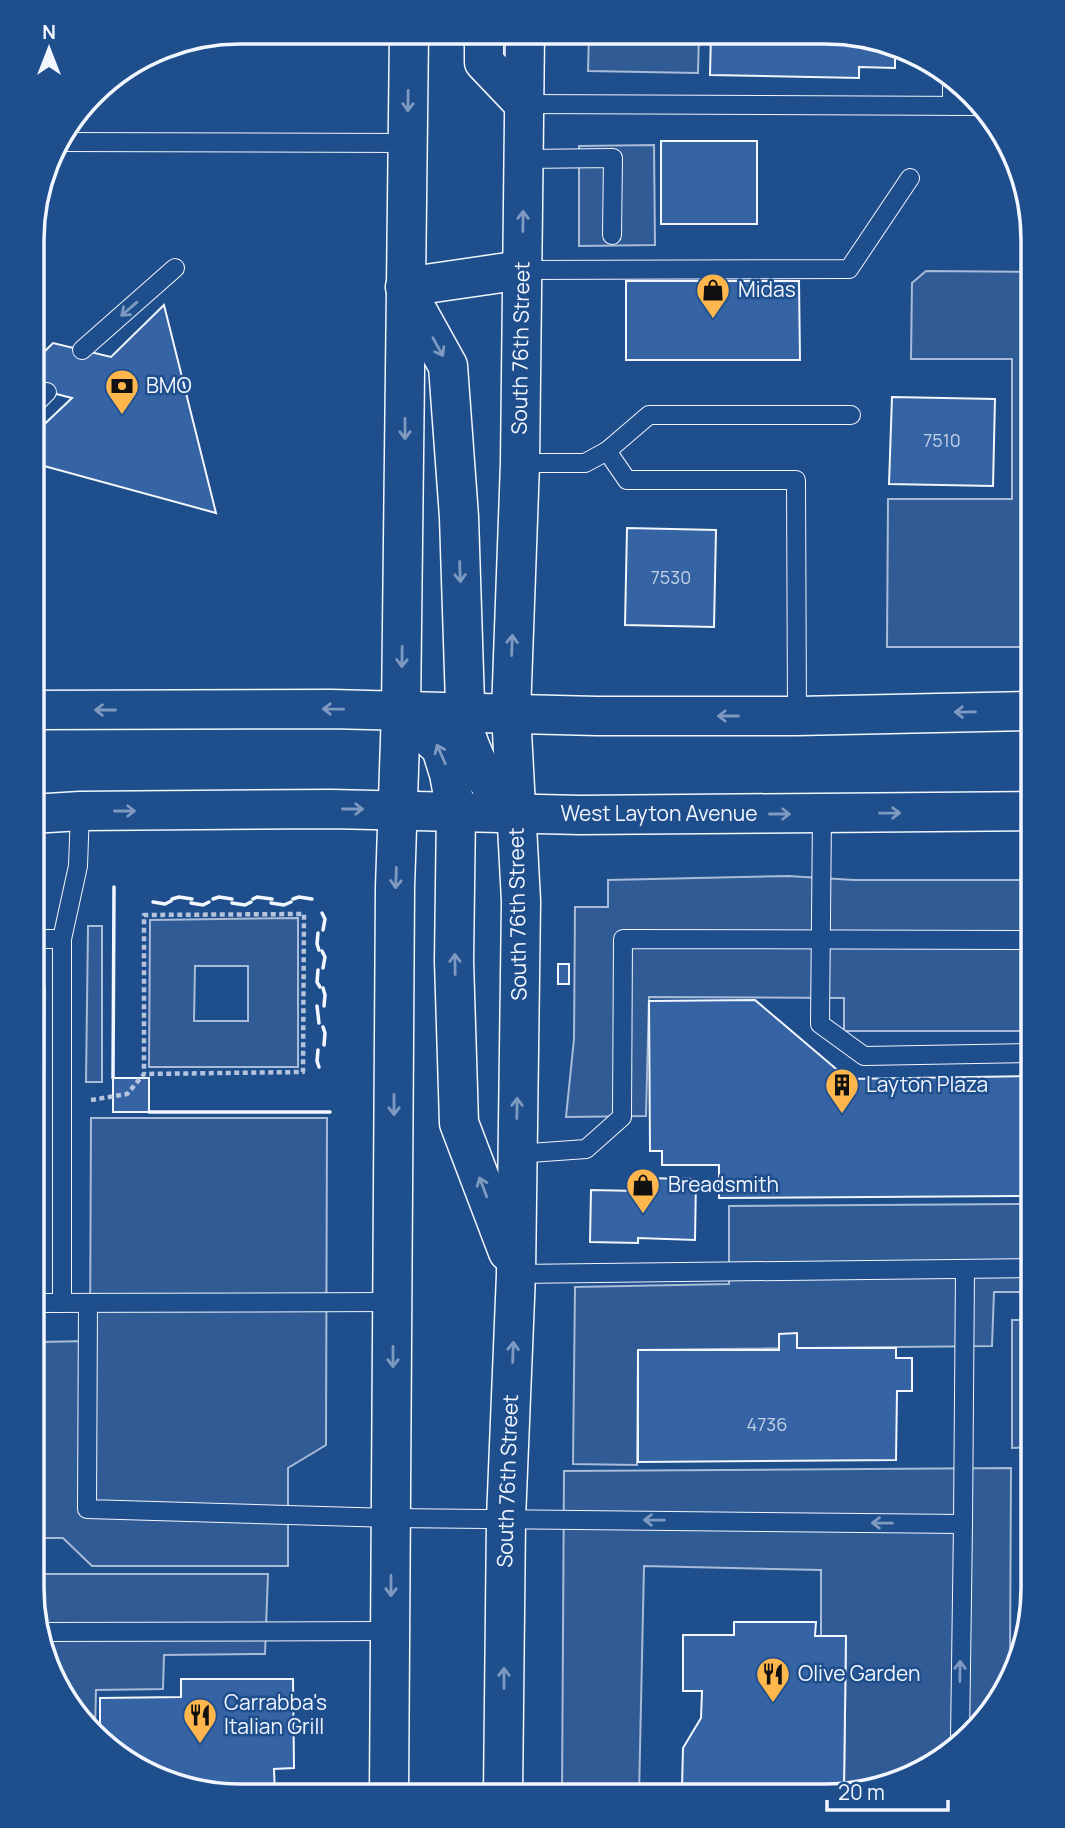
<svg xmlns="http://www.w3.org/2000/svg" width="1065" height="1828" viewBox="0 0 1065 1828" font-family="Manrope,sans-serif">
  <rect width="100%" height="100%" fill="#1f4e8c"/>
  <!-- built -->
  <g fill="#305b95" stroke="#a8bbd7" stroke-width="2" fill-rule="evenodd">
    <path d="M 589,34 L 699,34 L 698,73 L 588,71 Z"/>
    <path d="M 654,145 L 655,245 L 579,246 L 579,146 Z"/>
    <path d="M 926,271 L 1033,272 L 1033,647 L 887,647 L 888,499 L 1012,499 L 1012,359 L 911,359 L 912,283 Z"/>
    <path d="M 788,876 L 854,880 L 1033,880 L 1033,1031 L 844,1031 L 844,998 L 649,997 L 646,1116 L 566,1117 L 574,1039 L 575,907 L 608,907 L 608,880 Z"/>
    <path d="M 298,918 L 298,1067 L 149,1067 L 150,920 ZM 195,966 L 248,966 L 248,1021 L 194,1021 Z"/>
    <path d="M 88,926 L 102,926 L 102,1082 L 86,1082 Z"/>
    <path d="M 32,987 L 45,987 L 44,1098 L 32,1098 Z"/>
    <path d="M 91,1118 L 327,1118 L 326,1445 L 288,1468 L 288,1566 L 92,1566 L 63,1538 L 37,1538 L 38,1342 L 90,1341 Z"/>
    <path d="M 1033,1204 L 1033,1292 L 994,1292 L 992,1346 L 638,1350 L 637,1465 L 573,1464 L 575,1287 L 729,1284 L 729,1206 Z"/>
    <path d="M 1012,1320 L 1033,1320 L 1033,1447 L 1012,1448 Z"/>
    <path d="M 1011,1468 L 1010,1664 L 991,1715 L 905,1781 L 867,1788 L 844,1787 L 846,1636 L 821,1636 L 821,1570 L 644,1566 L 639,1796 L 562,1796 L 564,1471 Z"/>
    <path d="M 32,1574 L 268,1574 L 265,1654 L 164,1655 L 163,1689 L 96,1690 L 95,1730 L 47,1668 L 32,1589 Z"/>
  </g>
  <!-- building -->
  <g fill="#3563a3" stroke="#f2f6ff" stroke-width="2">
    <path d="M 711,34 L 866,35 L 895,49 L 895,68 L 859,67 L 859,78 L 710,75 Z"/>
    <rect x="661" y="141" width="96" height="83"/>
    <path d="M 626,281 L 799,281 L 800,360 L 626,360 Z"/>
    <path d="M 164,305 L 216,513 L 33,463 L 33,435 L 72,398 L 33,388 L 33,363 L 53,343 L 111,357 Z"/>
    <path d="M 892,397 L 995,399 L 993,486 L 889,484 Z"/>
    <path d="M 627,528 L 716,530 L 714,627 L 625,625 Z"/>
    <rect x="558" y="964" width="11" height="20"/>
    <path d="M 755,1000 L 848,1079 L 1033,1076 L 1033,1196 L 719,1198 L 719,1165 L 662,1165 L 662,1151 L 650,1151 L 649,1001 Z"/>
    <rect x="113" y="1078" width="36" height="34"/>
    <path d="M 638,1178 L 696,1179 L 695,1240 L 638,1238 L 638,1243 L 590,1242 L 591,1190 L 638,1191 Z"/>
    <path d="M 32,1321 L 34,1321 L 32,1543 Z"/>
    <path d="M 797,1333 L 797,1348 L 896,1348 L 896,1358 L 912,1358 L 912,1391 L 897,1391 L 896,1460 L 638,1462 L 638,1350 L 779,1350 L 779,1334 Z"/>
    <path d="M 734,1622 L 816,1622 L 815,1636 L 846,1636 L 844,1787 L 867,1788 L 826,1796 L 688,1796 L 682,1787 L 683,1748 L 701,1718 L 702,1691 L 683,1691 L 683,1635 L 734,1635 Z"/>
    <path d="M 181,1679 L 293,1679 L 294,1768 L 274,1769 L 275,1795 L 212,1795 L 112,1753 L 100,1737 L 100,1698 L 181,1697 Z"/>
  </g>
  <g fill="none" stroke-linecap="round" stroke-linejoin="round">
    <!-- lane casing -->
    <g stroke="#f2f6ff" stroke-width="20">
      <g id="lane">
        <path d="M 524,104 L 976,106"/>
        <path d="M 952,106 L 952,75"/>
        <path d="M 57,142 L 407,143"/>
        <path d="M 524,159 L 613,158 L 612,235"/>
        <path d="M 522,270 L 849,269 L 910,178"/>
        <path d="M 82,350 L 175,268"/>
        <path d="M 33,406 L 47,392"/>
        <path d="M 607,451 L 649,415 L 851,415"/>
        <path d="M 520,463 L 585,463 L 607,451 L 627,480 L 796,480 L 797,716"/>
        <path d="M 822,813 L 820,1024 L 864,1056 L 1033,1053"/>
        <path d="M 32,939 L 62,939"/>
        <path d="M 516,1154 L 586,1149 L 622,1117 L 623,939 L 1033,940"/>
        <path d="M 516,1274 L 1033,1268"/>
        <path d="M 32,1303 L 393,1302"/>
        <path d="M 62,1303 L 62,939 L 78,866 L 80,811"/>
        <path d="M 88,1303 L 87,1509 L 391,1518 L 963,1524 L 960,1739"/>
        <path d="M 963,1524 L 965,1269"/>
        <path d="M 40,1632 L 390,1631"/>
      </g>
    </g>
    <!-- secondary casing -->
    <g stroke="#f2f6ff" stroke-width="41">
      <g id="secondary">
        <path d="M 484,33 L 484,62 L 524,104"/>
        <path d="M 405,287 L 522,270"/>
        <path d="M 407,292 L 448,366 L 459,517 L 466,735 C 479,772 489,786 516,813"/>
        <path d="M 33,710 L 331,709 L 597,716 L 797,716 L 1033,711"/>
        <path d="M 401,711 L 441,748 L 449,774 L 456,811 L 454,961 L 459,1123 L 508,1252"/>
        <path d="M 32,814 L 80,811 L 331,809 L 580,815 L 1033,811"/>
        <path d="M 389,1795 L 395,887 L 401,711 L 409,33"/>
        <path d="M 503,1796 L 506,1519 L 516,1274 L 521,901 L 511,713 L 520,463 L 525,33"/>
      </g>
    </g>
    <!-- path -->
    <path stroke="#b3c4dc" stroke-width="4.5" stroke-dasharray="5 3.5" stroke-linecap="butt" d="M 91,1100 L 127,1094 L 144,1074 L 303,1072 L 304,914 L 144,915 L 144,1074"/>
    <!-- lane -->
    <use href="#lane" stroke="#1f4e8c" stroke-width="18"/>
    <!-- secondary -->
    <use href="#secondary" stroke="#1f4e8c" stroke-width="38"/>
    <!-- wall -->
    <g stroke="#f2f6ff" stroke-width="3.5">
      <path d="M 172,899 L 179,897 L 192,899"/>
      <path d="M 213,899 L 219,897 L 232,899"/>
      <path d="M 253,899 L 257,897 L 272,899"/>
      <path d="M 293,899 L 299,897 L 312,899"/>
      <path d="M 153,902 L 165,904 L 171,901"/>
      <path d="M 191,903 L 203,905 L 209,902"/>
      <path d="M 232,903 L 245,905 L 251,902"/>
      <path d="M 271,903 L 284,905 L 291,902"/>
      <path d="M 322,913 L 325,919 L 323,930"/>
      <path d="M 318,933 L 317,944 L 319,950"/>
      <path d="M 322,951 L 325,957 L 323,968"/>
      <path d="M 318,970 L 317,982 L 320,987"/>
      <path d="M 323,988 L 325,995 L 324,1006"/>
      <path d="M 317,1006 L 319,1023"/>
      <path d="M 323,1027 L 325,1033 L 324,1045"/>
      <path d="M 318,1050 L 317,1061 L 319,1067"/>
      <path d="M 113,1078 L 114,887"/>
      <path d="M 149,1112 L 330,1112"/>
    </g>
  </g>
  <!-- one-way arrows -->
  <defs><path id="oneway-shaft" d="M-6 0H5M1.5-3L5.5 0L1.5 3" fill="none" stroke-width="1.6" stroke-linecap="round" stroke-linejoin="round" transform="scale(1.75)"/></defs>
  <g stroke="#7e9ac0">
    <use href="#oneway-shaft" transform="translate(408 101) rotate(91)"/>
    <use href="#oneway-shaft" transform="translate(523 221) rotate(-89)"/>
    <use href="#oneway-shaft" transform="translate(129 309) rotate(139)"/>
    <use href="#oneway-shaft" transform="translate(438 347) rotate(61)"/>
    <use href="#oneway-shaft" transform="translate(405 429) rotate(90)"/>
    <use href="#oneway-shaft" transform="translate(460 572) rotate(88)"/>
    <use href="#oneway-shaft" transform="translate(512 645) rotate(-88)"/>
    <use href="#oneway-shaft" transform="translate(402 657) rotate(91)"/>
    <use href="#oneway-shaft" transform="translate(333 709) rotate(-179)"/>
    <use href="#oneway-shaft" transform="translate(105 710) rotate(-180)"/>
    <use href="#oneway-shaft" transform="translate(965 712) rotate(179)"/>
    <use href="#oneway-shaft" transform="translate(728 716) rotate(180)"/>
    <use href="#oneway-shaft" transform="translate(441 754) rotate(-114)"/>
    <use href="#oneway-shaft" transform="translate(353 809)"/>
    <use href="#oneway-shaft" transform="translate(125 811)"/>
    <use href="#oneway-shaft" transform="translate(890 813) rotate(-1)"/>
    <use href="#oneway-shaft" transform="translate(780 814)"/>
    <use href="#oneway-shaft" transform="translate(396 878) rotate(92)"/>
    <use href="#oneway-shaft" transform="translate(455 964) rotate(-91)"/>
    <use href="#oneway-shaft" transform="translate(394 1105) rotate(90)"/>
    <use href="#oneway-shaft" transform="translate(517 1108) rotate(-89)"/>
    <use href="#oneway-shaft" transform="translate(483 1187) rotate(-111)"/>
    <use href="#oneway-shaft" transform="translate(513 1352) rotate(-88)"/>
    <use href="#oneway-shaft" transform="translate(393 1357) rotate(90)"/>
    <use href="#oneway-shaft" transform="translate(654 1520) rotate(-179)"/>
    <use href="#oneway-shaft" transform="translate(882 1523) rotate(-179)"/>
    <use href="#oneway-shaft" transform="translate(391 1586) rotate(90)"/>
    <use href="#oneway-shaft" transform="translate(960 1671) rotate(-89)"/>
    <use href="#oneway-shaft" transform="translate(504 1678) rotate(-90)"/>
  </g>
  <!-- icons -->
  <defs>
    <g id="shop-pin" transform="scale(1.75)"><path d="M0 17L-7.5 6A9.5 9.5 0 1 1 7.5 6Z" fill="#ffb74d" stroke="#1f4e8c"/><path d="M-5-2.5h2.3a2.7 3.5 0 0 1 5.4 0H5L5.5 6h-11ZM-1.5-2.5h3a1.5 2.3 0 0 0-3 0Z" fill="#111"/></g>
    <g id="bank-pin" transform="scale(1.75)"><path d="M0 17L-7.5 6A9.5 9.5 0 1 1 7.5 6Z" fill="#ffb74d" stroke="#1f4e8c"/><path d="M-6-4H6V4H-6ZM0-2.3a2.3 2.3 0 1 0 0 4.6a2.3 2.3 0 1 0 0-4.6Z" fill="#111"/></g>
    <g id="building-pin" transform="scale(1.75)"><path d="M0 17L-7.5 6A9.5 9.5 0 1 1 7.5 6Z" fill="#ffb74d" stroke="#1f4e8c"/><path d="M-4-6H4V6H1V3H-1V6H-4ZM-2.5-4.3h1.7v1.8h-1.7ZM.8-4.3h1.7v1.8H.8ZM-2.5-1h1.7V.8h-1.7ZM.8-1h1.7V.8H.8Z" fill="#111"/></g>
    <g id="restaurant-pin" transform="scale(1.75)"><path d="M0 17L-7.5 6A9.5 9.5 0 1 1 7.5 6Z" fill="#ffb74d" stroke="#1f4e8c"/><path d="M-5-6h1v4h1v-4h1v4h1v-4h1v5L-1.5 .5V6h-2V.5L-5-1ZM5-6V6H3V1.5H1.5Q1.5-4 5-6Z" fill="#111"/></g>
  </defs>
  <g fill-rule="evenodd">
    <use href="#shop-pin" x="713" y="290"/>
    <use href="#bank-pin" x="122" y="386"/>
    <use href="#building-pin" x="842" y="1085"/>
    <use href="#shop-pin" x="643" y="1185"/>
    <use href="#restaurant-pin" x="773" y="1674"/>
    <use href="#restaurant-pin" x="200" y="1715"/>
  </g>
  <g text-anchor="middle" stroke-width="5" stroke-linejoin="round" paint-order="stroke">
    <!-- number labels -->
    <g font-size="18" fill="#c3d1e8">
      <text x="942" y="447">7510</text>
      <text x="671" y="584">7530</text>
      <text x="767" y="1431">4736</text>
    </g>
    <!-- poi labels -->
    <g font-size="21" fill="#f2f6ff" stroke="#1f4e8c" text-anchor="start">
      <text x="738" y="297">Midas</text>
      <text x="146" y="393">BMO</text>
      <text x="866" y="1092">Layton Plaza</text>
      <text x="668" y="1192">Breadsmith</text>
      <text x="798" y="1681">Olive Garden</text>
      <text x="224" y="1710">Carrabba's<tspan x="224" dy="24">Italian Grill</tspan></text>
    </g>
    <!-- street labels -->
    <g font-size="21" fill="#f2f6ff" stroke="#1f4e8c">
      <text transform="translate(521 348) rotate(-89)" y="7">South 76th Street</text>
      <text x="659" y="821">West Layton Avenue</text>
      <text transform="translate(518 914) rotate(-91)" y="7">South 76th Street</text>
      <text transform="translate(508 1481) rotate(-88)" y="7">South 76th Street</text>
    </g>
  </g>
  <!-- crop -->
  <path d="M0 0H1065V1828H0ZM240 44H825A196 196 0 0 1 1021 240V1588A196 196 0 0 1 825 1784H240A196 196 0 0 1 44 1588V240A196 196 0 0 1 240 44Z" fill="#1f4e8c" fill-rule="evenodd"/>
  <path fill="none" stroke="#f2f6ff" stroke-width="3.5" d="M240 44H825A196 196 0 0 1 1021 240V1588A196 196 0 0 1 825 1784H240A196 196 0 0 1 44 1588V240A196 196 0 0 1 240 44Z"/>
  <!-- north arrow -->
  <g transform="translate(49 49)" stroke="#1f4e8c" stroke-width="5" paint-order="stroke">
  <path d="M0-5L12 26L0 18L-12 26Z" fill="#f2f6ff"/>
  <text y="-10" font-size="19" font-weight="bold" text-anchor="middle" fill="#f2f6ff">N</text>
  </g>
  <!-- scale -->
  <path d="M827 1800v10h121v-10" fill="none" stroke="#f2f6ff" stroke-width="3.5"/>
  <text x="838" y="1800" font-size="21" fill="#f2f6ff" stroke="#1f4e8c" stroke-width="5" paint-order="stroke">20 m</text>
</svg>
